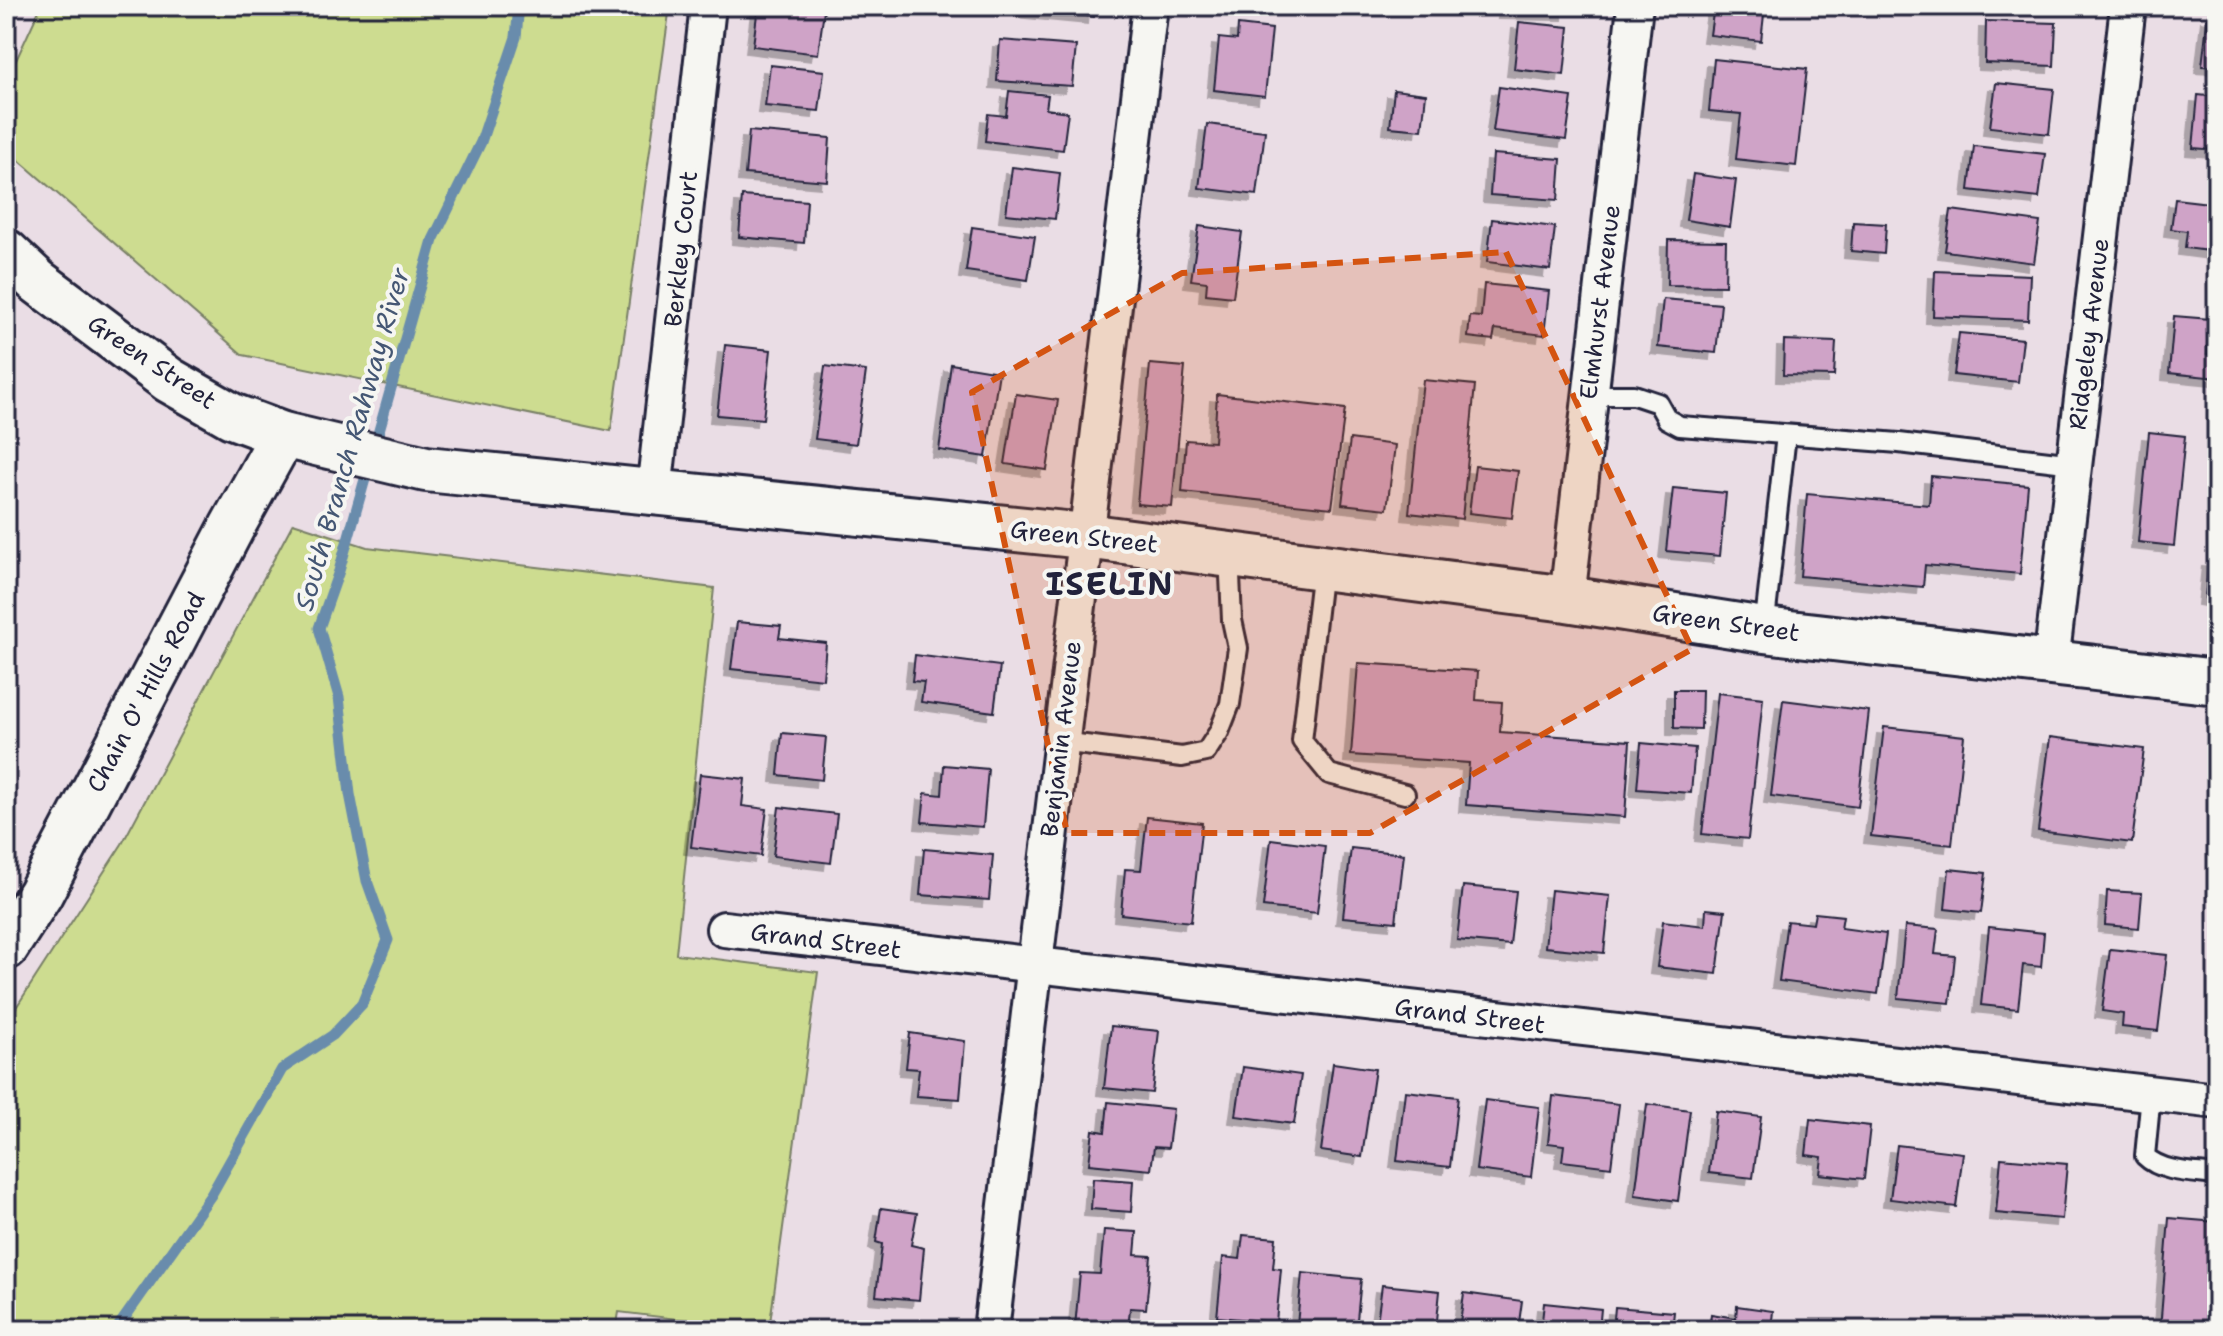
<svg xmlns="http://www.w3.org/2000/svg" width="2223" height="1336" viewBox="0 0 2223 1336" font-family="'Shantell Sans',sans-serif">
  <defs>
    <filter id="shadow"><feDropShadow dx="-7" dy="7" stdDeviation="0" flood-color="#0004"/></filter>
  </defs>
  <rect width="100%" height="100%" fill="#eadde5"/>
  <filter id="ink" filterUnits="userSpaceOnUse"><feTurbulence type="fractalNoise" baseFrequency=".0125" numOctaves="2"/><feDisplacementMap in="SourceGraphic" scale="16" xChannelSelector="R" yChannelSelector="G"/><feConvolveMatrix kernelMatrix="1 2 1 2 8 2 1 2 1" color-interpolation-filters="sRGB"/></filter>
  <g filter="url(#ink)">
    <!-- green -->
    <g fill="#cddc90" stroke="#787f66" stroke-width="2">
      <path d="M 41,6 L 670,6 L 611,431 L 243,355 L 6,149 L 6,82 Z"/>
      <path d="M 293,523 L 367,547 L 714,588 L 676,954 L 818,972 L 769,1330 L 619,1312 L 616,1330 L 6,1330 L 6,1023 L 122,844 Z"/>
    </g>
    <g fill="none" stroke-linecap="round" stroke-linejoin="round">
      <!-- stream -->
      <g stroke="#698cac" stroke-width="11">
        <path d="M 374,448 L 433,240 L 481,142 L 516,37 L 519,6"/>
        <path d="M 116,1330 L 211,1195 L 282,1069 L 333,1035 L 362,1004 L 388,940 L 367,881 L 350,794 L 339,697 L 319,628 L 339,571 L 369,465"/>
      </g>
    </g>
    <!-- building -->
    <g fill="#cfa3c7" stroke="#22223b" stroke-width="2" filter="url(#shadow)">
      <path d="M 758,6 L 824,10 L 818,54 L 753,46 Z"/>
      <path d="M 1024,6 L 1095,6 L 1094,17 L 1023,10 Z"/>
      <path d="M 1506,6 L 1569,6 L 1569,13 L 1505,12 Z"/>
      <path d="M 1714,6 L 1765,6 L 1761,41 L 1710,35 Z"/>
      <path d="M 2208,15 L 2217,17 L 2217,67 L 2202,66 Z"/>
      <path d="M 1986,21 L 2056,23 L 2054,66 L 1985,63 Z"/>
      <path d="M 1519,22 L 1569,27 L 1564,75 L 1514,69 Z"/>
      <path d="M 1238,25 L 1272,29 L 1265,96 L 1214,90 L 1219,38 L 1237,40 Z"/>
      <path d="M 1000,40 L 1076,46 L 1072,86 L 997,81 Z"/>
      <path d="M 1714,59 L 1807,69 L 1796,166 L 1736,159 L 1741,114 L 1709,111 Z"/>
      <path d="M 770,65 L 824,71 L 819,111 L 765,106 Z"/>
      <path d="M 1996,83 L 2054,89 L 2049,134 L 1990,127 Z"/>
      <path d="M 1499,87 L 1572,97 L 1566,140 L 1493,131 Z"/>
      <path d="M 1394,90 L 1426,94 L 1422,130 L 1390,127 Z"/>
      <path d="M 1009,91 L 1048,95 L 1046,109 L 1068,112 L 1063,150 L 985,141 L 988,114 L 1006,116 Z"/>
      <path d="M 2198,95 L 2217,97 L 2217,150 L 2193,148 Z"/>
      <path d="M 1207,124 L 1265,131 L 1257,195 L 1199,188 Z"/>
      <path d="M 749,131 L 830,138 L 827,181 L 745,174 Z"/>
      <path d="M 1974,146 L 2045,154 L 2039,198 L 1969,190 Z"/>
      <path d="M 1493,154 L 1561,159 L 1558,200 L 1490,195 Z"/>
      <path d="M 1012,167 L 1060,173 L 1055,219 L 1006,214 Z"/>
      <path d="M 1693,174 L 1736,180 L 1730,227 L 1686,220 Z"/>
      <path d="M 742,196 L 807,201 L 804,243 L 739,237 Z"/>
      <path d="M 2175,199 L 2217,204 L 2217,252 L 2185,248 L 2187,231 L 2171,229 Z"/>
      <path d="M 1951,210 L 2040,222 L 2034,263 L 1945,251 Z"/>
      <path d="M 1492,219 L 1555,227 L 1550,270 L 1487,262 Z"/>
      <path d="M 1853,222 L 1886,224 L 1884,254 L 1851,251 Z"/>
      <path d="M 1199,226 L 1242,232 L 1233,297 L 1206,294 L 1207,282 L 1191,280 Z"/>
      <path d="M 972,227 L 1035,236 L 1028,280 L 966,271 Z"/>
      <path d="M 1668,240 L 1726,241 L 1725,286 L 1667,285 Z"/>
      <path d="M 1935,271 L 2030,275 L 2028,320 L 1933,316 Z"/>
      <path d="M 1484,284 L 1549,291 L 1544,335 L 1495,329 L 1493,340 L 1468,337 L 1470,316 L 1481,317 Z"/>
      <path d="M 1663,299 L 1721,304 L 1716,353 L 1658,347 Z"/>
      <path d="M 2174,316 L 2210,319 L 2207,354 L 2217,355 L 2217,378 L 2169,373 Z"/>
      <path d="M 1959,333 L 2023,339 L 2018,382 L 1954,375 Z"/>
      <path d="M 1784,340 L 1836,342 L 1834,376 L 1783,375 Z"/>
      <path d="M 725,345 L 771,350 L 763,419 L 717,415 Z"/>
      <path d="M 951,364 L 999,372 L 986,457 L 939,450 Z"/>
      <path d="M 1150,364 L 1185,367 L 1172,507 L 1137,504 Z"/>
      <path d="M 825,366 L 866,371 L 856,444 L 815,439 Z"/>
      <path d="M 1423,380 L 1475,385 L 1462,519 L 1409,513 Z"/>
      <path d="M 1016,394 L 1058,400 L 1047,470 L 1005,464 Z"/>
      <path d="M 1217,394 L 1345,409 L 1332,508 L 1182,492 L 1186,440 L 1214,442 Z"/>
      <path d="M 2149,432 L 2185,436 L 2174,546 L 2138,542 Z"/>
      <path d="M 1350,439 L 1395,445 L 1387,509 L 1342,504 Z"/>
      <path d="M 1475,466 L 1518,471 L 1512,518 L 1469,513 Z"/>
      <path d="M 1931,476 L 2028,485 L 2020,574 L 1925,565 L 1923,587 L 1800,576 L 1807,494 L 1929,505 Z"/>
      <path d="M 1673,488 L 1726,493 L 1720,556 L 1666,551 Z"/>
      <path d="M 2209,559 L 2217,560 L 2217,600 L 2205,598 Z"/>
      <path d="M 737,622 L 781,626 L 779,638 L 826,643 L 823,679 L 731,669 Z"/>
      <path d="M 915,655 L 1000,666 L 994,712 L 921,702 L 924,682 L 912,681 Z"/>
      <path d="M 1358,663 L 1478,671 L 1476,700 L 1502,702 L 1500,732 L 1630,741 L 1625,817 L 1466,805 L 1469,763 L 1351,755 Z"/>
      <path d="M 1674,690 L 1702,690 L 1701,729 L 1674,728 Z"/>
      <path d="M 1718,693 L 1763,698 L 1748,839 L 1702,834 Z"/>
      <path d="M 1783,700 L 1869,711 L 1858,807 L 1771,796 Z"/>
      <path d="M 1884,727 L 1964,736 L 1952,845 L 1871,836 Z"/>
      <path d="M 782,733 L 826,737 L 822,780 L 778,775 Z"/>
      <path d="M 2050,737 L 2144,749 L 2132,843 L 2038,831 Z"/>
      <path d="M 1641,743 L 1695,748 L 1691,793 L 1637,789 Z"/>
      <path d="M 944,765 L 988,769 L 983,827 L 922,822 L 925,793 L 942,795 Z"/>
      <path d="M 700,774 L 745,779 L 742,806 L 767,809 L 761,856 L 691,847 Z"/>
      <path d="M 779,807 L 837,814 L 831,863 L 773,856 Z"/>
      <path d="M 1147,817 L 1202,823 L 1191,922 L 1121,914 L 1125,869 L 1141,870 Z"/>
      <path d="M 1271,839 L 1325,846 L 1317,913 L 1263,907 Z"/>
      <path d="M 1351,848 L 1404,854 L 1396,922 L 1343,917 Z"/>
      <path d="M 924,849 L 993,855 L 989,900 L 920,895 Z"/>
      <path d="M 1949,869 L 1986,873 L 1981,913 L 1945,909 Z"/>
      <path d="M 1463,886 L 1516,891 L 1510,945 L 1457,940 Z"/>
      <path d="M 1551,890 L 1610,896 L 1604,953 L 1545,947 Z"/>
      <path d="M 2107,891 L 2142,893 L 2139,928 L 2105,925 Z"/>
      <path d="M 1706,909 L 1725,911 L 1717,974 L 1657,967 L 1663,921 L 1705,926 Z"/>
      <path d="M 1815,913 L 1843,916 L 1841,928 L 1886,934 L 1878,994 L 1779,981 L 1787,921 L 1813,924 Z"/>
      <path d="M 1905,926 L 1938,929 L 1935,954 L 1955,956 L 1950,1003 L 1898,998 Z"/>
      <path d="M 1989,927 L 2044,933 L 2041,967 L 2023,965 L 2018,1009 L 1981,1005 Z"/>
      <path d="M 2110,949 L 2167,955 L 2158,1031 L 2122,1027 L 2123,1014 L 2102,1011 Z"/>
      <path d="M 1111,1026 L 1159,1031 L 1152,1093 L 1104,1088 Z"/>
      <path d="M 910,1033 L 965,1041 L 960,1099 L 916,1096 L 919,1069 L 906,1068 Z"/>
      <path d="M 1333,1063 L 1375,1069 L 1362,1157 L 1321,1151 Z"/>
      <path d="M 1243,1067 L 1301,1075 L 1294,1124 L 1236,1116 Z"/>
      <path d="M 1405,1091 L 1458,1097 L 1450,1167 L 1397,1161 Z"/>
      <path d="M 1553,1096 L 1619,1104 L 1611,1167 L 1562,1161 L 1564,1145 L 1548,1143 Z"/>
      <path d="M 1485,1100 L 1539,1107 L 1531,1177 L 1476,1170 Z"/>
      <path d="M 1108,1102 L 1173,1109 L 1168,1148 L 1154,1147 L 1151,1170 L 1089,1164 L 1093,1130 L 1105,1132 Z"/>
      <path d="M 1647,1104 L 1690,1110 L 1678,1201 L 1635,1195 Z"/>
      <path d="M 1716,1111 L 1761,1117 L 1753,1178 L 1709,1173 Z"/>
      <path d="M 1810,1119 L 1870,1126 L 1864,1179 L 1820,1174 L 1822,1157 L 1806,1155 Z"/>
      <path d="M 1897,1145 L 1963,1153 L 1956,1207 L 1890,1199 Z"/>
      <path d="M 2001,1158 L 2067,1164 L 2062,1219 L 1996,1213 Z"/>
      <path d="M 1093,1178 L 1133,1181 L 1131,1212 L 1091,1209 Z"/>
      <path d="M 881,1208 L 917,1213 L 911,1245 L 924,1248 L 919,1300 L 876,1296 L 882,1244 L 876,1242 Z"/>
      <path d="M 2169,1218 L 2217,1222 L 2217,1330 L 2160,1330 Z"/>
      <path d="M 1104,1230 L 1137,1232 L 1135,1255 L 1151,1256 L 1146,1309 L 1130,1308 L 1128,1330 L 1075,1327 L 1080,1273 L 1100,1274 Z"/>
      <path d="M 1243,1235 L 1276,1238 L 1273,1268 L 1281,1269 L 1276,1322 L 1217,1317 L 1223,1257 L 1240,1259 Z"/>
      <path d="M 1302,1273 L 1361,1279 L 1356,1330 L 1297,1325 Z"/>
      <path d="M 1382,1285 L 1440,1291 L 1436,1330 L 1376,1330 Z"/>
      <path d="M 1464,1293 L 1522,1301 L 1518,1330 L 1459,1330 Z"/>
      <path d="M 1544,1303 L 1601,1309 L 1599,1330 L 1541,1330 Z"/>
      <path d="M 1737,1306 L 1773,1311 L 1771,1330 L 1709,1330 L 1711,1314 L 1736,1318 Z"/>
      <path d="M 1615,1307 L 1674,1312 L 1672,1330 L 1613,1330 Z"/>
    </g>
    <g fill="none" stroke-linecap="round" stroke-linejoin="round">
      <!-- lane casing -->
      <g stroke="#22223b" stroke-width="24">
        <g id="lane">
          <path d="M 1589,395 L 1634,395 L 1658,403 L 1667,419 L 1680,426 L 1899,443 L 2074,464"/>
          <path d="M 1322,568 L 1302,741 L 1329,774 L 1405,794"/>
          <path d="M 1764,630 L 1786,435"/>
          <path d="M 1061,742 L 1182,757 L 1206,752 L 1219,732 L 1230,704 L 1238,648 L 1232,620 L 1229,554"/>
          <path d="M 2151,1094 L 2145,1156 C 2162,1173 2194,1172 2217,1175"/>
        </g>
      </g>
      <!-- street casing -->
      <g stroke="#22223b" stroke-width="40">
        <g id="street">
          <path d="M 654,492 L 708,6"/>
          <path d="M 1567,599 L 1635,6"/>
          <path d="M 2051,663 L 2128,6"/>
          <path d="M 724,929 L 2217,1101"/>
          <path d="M 991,1330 L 1150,6"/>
        </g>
      </g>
      <!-- secondary casing -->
      <g stroke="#22223b" stroke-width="50">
        <g id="secondary">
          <path d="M 6,252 L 37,281 L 169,380 L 232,416 L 283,435 L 426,469 L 1085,536 L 1567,599 L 1764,630 L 2217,682"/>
          <path d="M 6,947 L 40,894 L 232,527 L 283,435"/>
        </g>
      </g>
      <!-- lane -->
      <use href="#lane" stroke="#f6f6f2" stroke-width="18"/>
      <!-- street -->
      <use href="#street" stroke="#f6f6f2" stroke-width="34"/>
      <!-- secondary -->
      <use href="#secondary" stroke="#f6f6f2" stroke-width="44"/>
    </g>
  </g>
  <!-- marked area -->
  <path fill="#d45411" fill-opacity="0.2" stroke="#d45411" stroke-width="6" stroke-dasharray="16 10" stroke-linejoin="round" d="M 1506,252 L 1692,649 L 1370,833 L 1067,833 L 972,392 L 1182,273 Z"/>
  <g text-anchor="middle" stroke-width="8" stroke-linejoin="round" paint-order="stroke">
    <!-- street labels -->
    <g font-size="24" fill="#22223b" stroke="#f6f6f2">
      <text transform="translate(681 249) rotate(-84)" y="8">Berkley Court</text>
      <text transform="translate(1600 302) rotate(-83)" y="8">Elmhurst Avenue</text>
      <text transform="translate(2089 334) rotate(-83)" y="8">Ridgeley Avenue</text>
      <text transform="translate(152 362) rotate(34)" y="8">Green Street</text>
      <text transform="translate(1084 537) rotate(6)" y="8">Green Street</text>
      <text transform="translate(1726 623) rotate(8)" y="8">Green Street</text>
      <text transform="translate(146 692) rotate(-62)" y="8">Chain O' Hills Road</text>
      <text transform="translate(1061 739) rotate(-83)" y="8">Benjamin Avenue</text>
      <text transform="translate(826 941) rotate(7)" y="8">Grand Street</text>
      <text transform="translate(1470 1016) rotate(7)" y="8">Grand Street</text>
    </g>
    <!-- water labels -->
    <g font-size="26" font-style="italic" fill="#455774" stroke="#f6f6f2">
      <text transform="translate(352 439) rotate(-74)" y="9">South Branch Rahway River</text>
    </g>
    <!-- district labels -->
    <g font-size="32" font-weight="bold" letter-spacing="2" fill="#22223b" stroke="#f6f6f2">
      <text x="1110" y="595">ISELIN</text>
    </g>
  </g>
  <!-- margin -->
  <rect width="2223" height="1336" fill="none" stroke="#f6f6f2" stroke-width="32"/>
  <rect x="16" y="16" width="2191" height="1304" fill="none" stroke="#22223b" stroke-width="3" filter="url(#ink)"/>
</svg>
